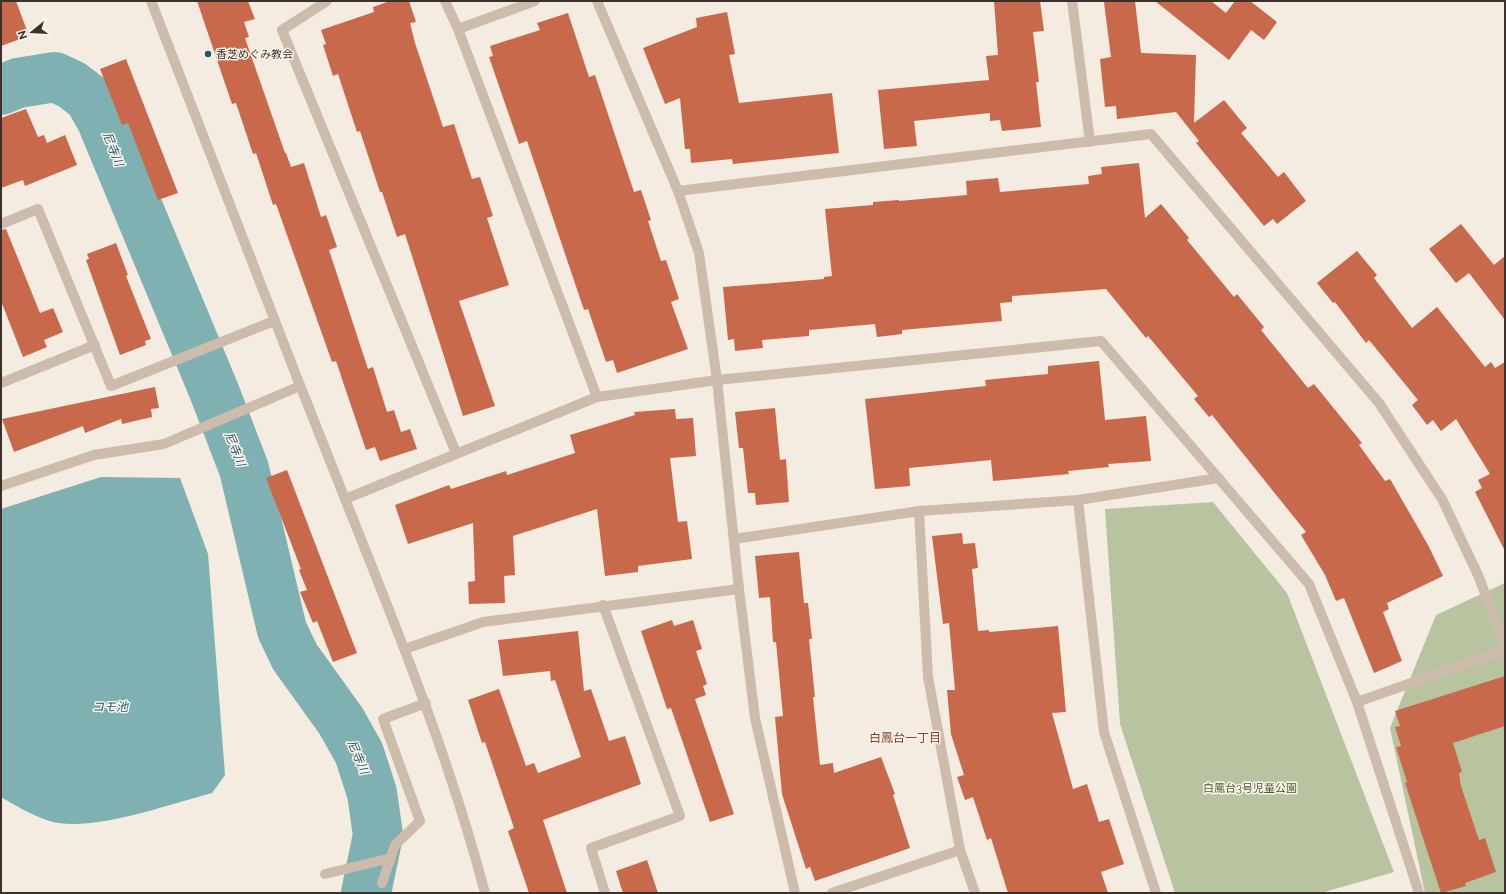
<svg xmlns="http://www.w3.org/2000/svg" width="1506" height="894" viewBox="0 0 1506 894" font-family="Raleway,'Noto Sans JP',sans-serif">
  <rect width="100%" height="100%" fill="#f4ebe1"/>
  <!-- green -->
  <g fill="#b8c4a0">
    <path d="M 1213,502 L 1287,593 L 1394,872 L 1321,893 L 1175,893 L 1120,724 L 1105,509 Z"/>
    <path d="M 1505,583 L 1505,893 L 1425,893 L 1390,728 L 1436,615 Z"/>
  </g>
  <!-- water -->
  <path fill="#7fb0b2" d="M 101,477 L 180,478 L 208,554 L 225,775 L 212,793 C 170,804 102,829 59,823 C 42,821 16,806 1,797 L 1,509 Z"/>
  <g fill="none" stroke-linecap="round" stroke-linejoin="round">
    <!-- river -->
    <path stroke="#7fb0b2" stroke-width="50" d="M 1,90 L 18,83 L 55,77 L 72,85 L 89,98 L 101,119 L 214,391 L 244,469 L 282,630 L 295,657 L 341,721 L 359,753 L 372,793 L 378,835 L 366,893"/>
  </g>
  <!-- building -->
  <g fill="#c8694b">
    <path d="M 1,1 L 16,1 L 29,36 L 1,46 Z"/>
    <path d="M 197,1 L 248,1 L 255,19 L 244,22 L 249,37 L 245,38 L 285,153 L 286,153 L 291,167 L 304,163 L 321,217 L 326,215 L 337,247 L 329,250 L 368,369 L 373,367 L 387,412 L 394,410 L 401,432 L 410,429 L 417,449 L 380,461 L 375,447 L 366,450 L 336,361 L 332,362 L 276,204 L 273,205 L 256,153 L 253,154 L 236,103 L 232,104 Z"/>
    <path d="M 390,1 L 409,1 L 416,22 L 410,23 L 415,43 L 443,127 L 454,124 L 472,179 L 480,177 L 493,216 L 487,218 L 509,285 L 459,301 L 495,406 L 463,416 L 405,234 L 397,237 L 382,192 L 380,192 L 360,131 L 357,132 L 338,74 L 333,76 L 323,45 L 326,44 L 321,30 L 374,12 L 373,7 Z"/>
    <path d="M 994,1 L 1040,1 L 1044,31 L 1033,32 L 1039,82 L 1036,82 L 1041,127 L 1002,131 L 1000,120 L 990,121 L 990,113 L 914,121 L 917,146 L 884,149 L 878,90 L 989,80 L 986,56 L 998,55 Z"/>
    <path d="M 1117,1 L 1135,1 L 1141,53 L 1196,55 L 1194,123 L 1224,100 L 1247,128 L 1241,133 L 1278,177 L 1284,172 L 1306,201 L 1277,224 L 1273,219 L 1264,226 L 1196,143 L 1199,141 L 1176,112 L 1117,119 L 1116,106 L 1105,107 L 1100,59 L 1111,57 L 1104,2 Z"/>
    <path d="M 1155,1 L 1211,1 L 1226,13 L 1235,1 L 1250,1 L 1277,22 L 1264,40 L 1251,30 L 1229,60 Z"/>
    <path d="M 727,12 L 735,54 L 729,55 L 739,103 L 832,93 L 839,153 L 733,164 L 732,159 L 691,163 L 690,149 L 685,149 L 680,98 L 665,104 L 643,48 L 697,27 L 696,18 Z"/>
    <path d="M 568,13 L 589,77 L 595,75 L 634,192 L 641,190 L 651,220 L 648,221 L 661,261 L 666,260 L 679,299 L 671,302 L 688,349 L 617,373 L 613,360 L 606,362 L 588,309 L 584,310 L 529,147 L 527,141 L 519,144 L 489,57 L 493,56 L 490,46 L 540,30 L 537,23 Z"/>
    <path d="M 126,59 L 178,193 L 158,200 L 128,123 L 122,125 L 100,69 Z"/>
    <path d="M 26,109 L 38,137 L 44,135 L 47,143 L 65,135 L 77,165 L 25,186 L 23,180 L 1,188 L 1,118 Z"/>
    <path d="M 1139,163 L 1145,218 L 1161,204 L 1189,238 L 1187,240 L 1234,297 L 1237,294 L 1264,327 L 1261,330 L 1308,388 L 1314,384 L 1362,443 L 1359,445 L 1385,481 L 1390,479 L 1428,545 L 1443,576 L 1387,603 L 1389,609 L 1383,612 L 1402,661 L 1374,673 L 1344,598 L 1336,601 L 1325,575 L 1301,535 L 1306,532 L 1212,415 L 1209,417 L 1194,399 L 1198,396 L 1148,336 L 1146,338 L 1106,289 L 1012,296 L 1012,302 L 1000,303 L 1002,321 L 902,330 L 902,334 L 877,337 L 875,324 L 809,330 L 809,336 L 762,340 L 763,348 L 735,351 L 734,339 L 728,340 L 723,287 L 824,279 L 824,277 L 832,276 L 825,209 L 873,205 L 873,202 L 899,200 L 899,201 L 967,195 L 966,181 L 998,178 L 1000,192 L 1089,184 L 1088,176 L 1102,174 L 1101,167 Z"/>
    <path d="M 1461,224 L 1494,265 L 1505,256 L 1505,320 L 1469,273 L 1456,283 L 1429,249 Z"/>
    <path d="M 6,229 L 40,313 L 53,308 L 63,332 L 44,340 L 47,347 L 23,357 L 1,301 L 1,230 Z"/>
    <path d="M 116,243 L 128,275 L 126,276 L 151,339 L 145,341 L 146,345 L 120,355 L 86,260 L 89,259 L 87,254 Z"/>
    <path d="M 1357,251 L 1377,275 L 1374,278 L 1412,328 L 1437,307 L 1485,367 L 1491,362 L 1495,368 L 1505,362 L 1505,551 L 1475,492 L 1482,488 L 1478,480 L 1490,474 L 1456,419 L 1441,431 L 1433,420 L 1427,425 L 1412,405 L 1418,400 L 1369,340 L 1366,343 L 1335,302 L 1333,303 L 1317,283 Z"/>
    <path d="M 1099,361 L 1105,420 L 1146,416 L 1151,461 L 1108,464 L 1109,467 L 1068,471 L 1069,474 L 993,481 L 991,460 L 909,468 L 910,486 L 875,489 L 865,399 L 986,386 L 985,380 L 1048,374 L 1048,366 Z"/>
    <path d="M 155,387 L 159,408 L 151,409 L 152,417 L 122,424 L 121,419 L 85,433 L 83,426 L 14,452 L 2,419 Z"/>
    <path d="M 775,408 L 780,460 L 786,459 L 789,502 L 756,505 L 755,493 L 748,493 L 743,448 L 739,448 L 735,412 Z"/>
    <path d="M 675,409 L 676,419 L 693,418 L 696,456 L 670,458 L 678,522 L 687,521 L 692,559 L 638,566 L 638,572 L 605,576 L 597,509 L 513,536 L 515,575 L 504,576 L 505,603 L 469,604 L 468,582 L 475,581 L 473,523 L 408,544 L 395,505 L 449,485 L 451,489 L 506,471 L 507,475 L 575,453 L 570,435 L 635,415 L 634,412 Z"/>
    <path d="M 287,470 L 357,653 L 333,662 L 317,621 L 313,623 L 300,592 L 307,590 L 299,570 L 301,569 L 266,478 Z"/>
    <path d="M 962,533 L 963,544 L 975,543 L 978,568 L 972,569 L 978,631 L 989,630 L 989,632 L 1058,626 L 1066,712 L 1052,713 L 1073,789 L 1087,784 L 1099,822 L 1109,819 L 1124,864 L 1101,872 L 1108,893 L 1008,893 L 991,838 L 987,840 L 973,797 L 965,800 L 957,777 L 964,775 L 951,734 L 947,690 L 955,690 L 949,623 L 943,624 L 932,536 Z"/>
    <path d="M 799,552 L 804,603 L 808,603 L 812,639 L 809,639 L 815,697 L 813,697 L 820,765 L 833,763 L 834,773 L 881,757 L 895,794 L 893,795 L 910,848 L 815,881 L 810,867 L 806,869 L 782,794 L 775,717 L 783,716 L 776,642 L 773,642 L 770,597 L 759,598 L 755,556 Z"/>
    <path d="M 672,620 L 674,626 L 693,620 L 702,649 L 696,651 L 707,684 L 703,686 L 706,695 L 695,699 L 734,814 L 710,822 L 671,708 L 667,709 L 641,631 Z"/>
    <path d="M 578,631 L 584,691 L 591,689 L 609,741 L 625,736 L 641,784 L 543,820 L 567,893 L 529,893 L 508,831 L 514,828 L 485,742 L 482,743 L 468,700 L 499,689 L 526,766 L 534,763 L 538,773 L 581,757 L 555,680 L 551,681 L 550,671 L 503,676 L 498,640 Z"/>
    <path d="M 1505,676 L 1505,726 L 1453,743 L 1462,772 L 1459,773 L 1461,786 L 1479,840 L 1485,838 L 1496,872 L 1465,883 L 1466,886 L 1441,893 L 1405,783 L 1407,782 L 1396,747 L 1401,746 L 1395,727 L 1400,726 L 1395,711 Z"/>
    <path d="M 647,860 L 658,893 L 623,893 L 616,871 Z"/>
  </g>
  <g fill="none" stroke-linecap="round" stroke-linejoin="round">
    <!-- minor -->
    <g stroke="#cdbbac" stroke-width="10">
      <path d="M 151,1 C 210,154 269,308 330,461 C 386,603 446,744 485,893"/>
      <path d="M 327,1 L 282,30 L 456,453"/>
      <path d="M 445,1 L 458,29 L 597,397"/>
      <path d="M 597,1 L 678,191 L 699,253 L 717,380 L 739,589 L 755,718 L 795,893"/>
      <path d="M 1072,1 L 1090,142"/>
      <path d="M 458,29 L 535,1"/>
      <path d="M 678,191 L 1151,134 L 1379,403 L 1442,499 L 1478,575 L 1505,646"/>
      <path d="M 1,224 L 38,209 L 111,386 L 274,321"/>
      <path d="M 1,383 L 95,345"/>
      <path d="M 1,486 L 94,455 L 164,444 L 300,386"/>
      <path d="M 345,499 L 597,397 L 717,380 L 1101,341 L 1309,584 L 1357,702 L 1419,893"/>
      <path d="M 1078,500 L 1104,732 L 1156,893"/>
      <path d="M 919,511 L 928,677 L 960,850 L 975,893"/>
      <path d="M 734,539 L 919,511 L 1078,500 L 1219,478"/>
      <path d="M 603,605 L 680,816 L 591,848 L 605,893"/>
      <path d="M 405,649 L 483,622 L 739,589"/>
      <path d="M 1357,702 L 1505,650"/>
      <path d="M 325,874 L 391,858"/>
      <path d="M 382,883 L 395,845 L 420,821 L 383,719 L 426,703"/>
      <path d="M 832,893 L 960,850"/>
    </g>
  </g>
  <!-- markers -->
  <circle fill="#1f5a5e" stroke="#fbf5ee" stroke-width="1.5" cx="208" cy="54" r="4"/>
  <g text-anchor="middle" stroke-width="3" stroke-linejoin="round" paint-order="stroke">
    <!-- poi labels -->
    <g font-size="11" fill="#3b302b" stroke="#fbf5ee" text-anchor="start">
      <text x="216" y="58">香芝めぐみ教会</text>
    </g>
    <!-- park labels -->
    <g font-size="11" fill="#4a5a2e" stroke="#fbf5ee">
      <text x="1250" y="792">白鳳台3号児童公園</text>
    </g>
    <!-- water labels -->
    <g font-size="12" font-style="italic" fill="#1f5a5e" stroke="#fbf5ee">
      <text transform="translate(113 149) rotate(68)" y="4">尼寺川</text>
      <text transform="translate(235 449) rotate(68)" y="4">尼寺川</text>
      <text x="110" y="711">コモ池</text>
      <text transform="translate(358 757) rotate(67)" y="4">尼寺川</text>
    </g>
    <!-- neighbourhood labels -->
    <g font-size="12" fill="#8c3b22" stroke="#fbf5ee">
      <text x="905" y="742">白鳳台一丁目</text>
    </g>
  </g>
  <!-- border -->
  <rect width="1506" height="894" fill="none" stroke="#3b302b" stroke-width="4"/>
  <!-- north arrow -->
  <g transform="translate(32 32) rotate(252)" stroke="#fbf5ee" stroke-width="3" paint-order="stroke">
  <path d="M0-3L7 15L0 10L-7 15Z" fill="#3b302b"/>
  <text y="-6" font-size="11" font-weight="bold" text-anchor="middle" fill="#3b302b">N</text>
  </g>
</svg>
